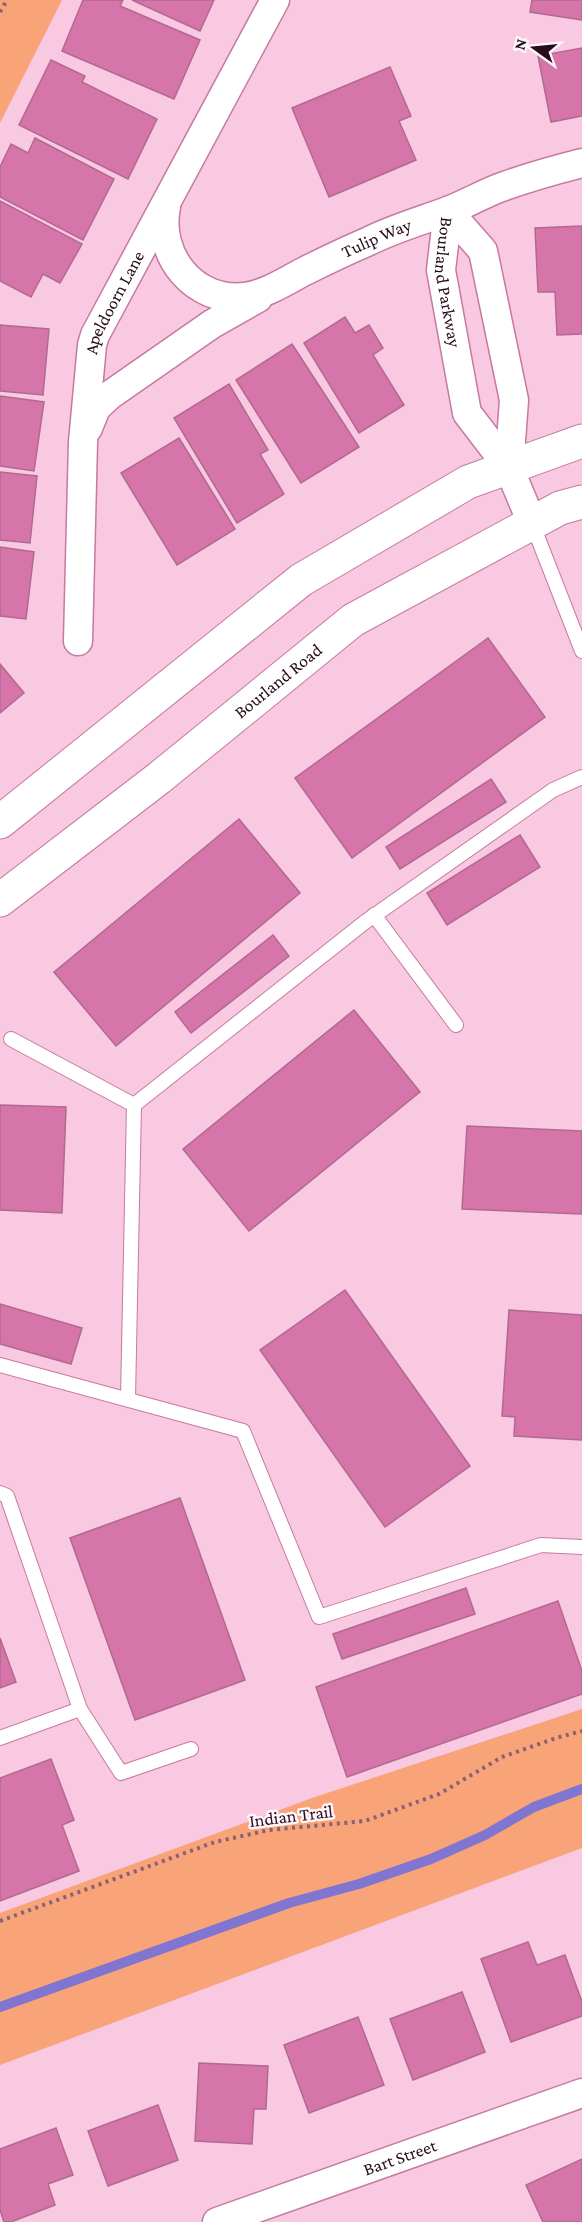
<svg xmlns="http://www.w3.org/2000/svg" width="582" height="2222" viewBox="0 0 582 2222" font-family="'Crimson Pro',serif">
  <rect width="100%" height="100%" fill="#f9c8e1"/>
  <!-- green -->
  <g fill="#f9a378">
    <path d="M 0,0 L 62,0 L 0,123 Z"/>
    <path d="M 582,1709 L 582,1848 L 0,2065 L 0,1913 L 312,1798 Z"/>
  </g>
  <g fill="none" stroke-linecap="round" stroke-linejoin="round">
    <!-- stream -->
    <path stroke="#8076d2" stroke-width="10" d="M 0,2007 L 289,1903 L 359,1884 L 431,1859 L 485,1835 L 534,1807 L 582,1789"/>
  </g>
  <!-- building -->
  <g fill="#d575aa" stroke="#b26990" stroke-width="1.5">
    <path d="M 83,0 L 123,0 L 120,6 L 200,40 L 174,99 L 62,51 Z"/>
    <path d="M 132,0 L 214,0 L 200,31 Z"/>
    <path d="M 532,0 L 582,0 L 582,20 L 530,12 Z"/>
    <path d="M 582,48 L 582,116 L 551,122 L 538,56 Z"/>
    <path d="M 51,60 L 85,76 L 82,82 L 157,119 L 128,179 L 19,125 Z"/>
    <path d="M 390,67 L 411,116 L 399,121 L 416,160 L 329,197 L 292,108 Z"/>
    <path d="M 35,138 L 114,179 L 83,240 L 0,197 L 0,167 L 11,144 L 28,153 Z"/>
    <path d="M 0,201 L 82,244 L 60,283 L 43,274 L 31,297 L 0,281 Z"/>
    <path d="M 582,226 L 582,334 L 557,335 L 555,292 L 538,292 L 535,228 Z"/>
    <path d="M 345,317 L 355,333 L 369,325 L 383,348 L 373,355 L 404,405 L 359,433 L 304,343 Z"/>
    <path d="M 0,325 L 49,329 L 43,395 L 0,391 Z"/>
    <path d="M 292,344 L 359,447 L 301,483 L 236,380 Z"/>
    <path d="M 229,384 L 268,450 L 260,454 L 284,494 L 237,523 L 174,418 Z"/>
    <path d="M 0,396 L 44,402 L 34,471 L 0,466 Z"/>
    <path d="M 179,438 L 235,529 L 177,565 L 121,473 Z"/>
    <path d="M 0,472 L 37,476 L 30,543 L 0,540 Z"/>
    <path d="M 0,547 L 34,552 L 26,619 L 0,616 Z"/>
    <path d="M 488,638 L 545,717 L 352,858 L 295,778 Z"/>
    <path d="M 0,664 L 24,693 L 0,713 Z"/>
    <path d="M 491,779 L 506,802 L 400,869 L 386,847 Z"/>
    <path d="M 239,819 L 300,893 L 116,1046 L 54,972 Z"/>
    <path d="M 520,835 L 540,867 L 447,925 L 427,893 Z"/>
    <path d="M 273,935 L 289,956 L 191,1033 L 175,1012 Z"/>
    <path d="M 354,1010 L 420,1092 L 249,1231 L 183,1149 Z"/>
    <path d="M 0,1105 L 66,1107 L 62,1213 L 0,1210 Z"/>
    <path d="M 467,1126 L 582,1131 L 582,1214 L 462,1209 Z"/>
    <path d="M 345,1290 L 470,1466 L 385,1527 L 260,1350 Z"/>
    <path d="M 0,1304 L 82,1328 L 71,1364 L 0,1344 Z"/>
    <path d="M 509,1310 L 582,1315 L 582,1440 L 514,1436 L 515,1417 L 502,1416 Z"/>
    <path d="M 180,1498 L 245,1680 L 135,1720 L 70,1538 Z"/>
    <path d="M 466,1588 L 475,1614 L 342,1659 L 333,1634 Z"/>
    <path d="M 558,1601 L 582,1671 L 582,1694 L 347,1777 L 316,1687 Z"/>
    <path d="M 0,1638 L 16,1682 L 0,1688 Z"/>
    <path d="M 51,1759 L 74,1820 L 62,1825 L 79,1871 L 0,1901 L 0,1778 Z"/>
    <path d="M 528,1942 L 537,1965 L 565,1955 L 582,2002 L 582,2016 L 511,2042 L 481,1959 Z"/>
    <path d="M 462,1992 L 485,2052 L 413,2080 L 390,2019 Z"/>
    <path d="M 358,2017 L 384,2085 L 309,2113 L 284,2045 Z"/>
    <path d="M 199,2063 L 268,2066 L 266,2109 L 254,2109 L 252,2144 L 195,2141 Z"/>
    <path d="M 158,2105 L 178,2160 L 108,2186 L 88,2131 Z"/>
    <path d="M 56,2128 L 73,2175 L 48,2184 L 55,2205 L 11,2222 L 4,2222 L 0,2210 L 0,2149 Z"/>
    <path d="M 582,2159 L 582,2222 L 543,2222 L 526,2185 Z"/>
  </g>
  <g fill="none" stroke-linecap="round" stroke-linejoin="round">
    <!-- service casing -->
    <g stroke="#c57aa2" stroke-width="16">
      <g id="service">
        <path d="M 532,523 L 582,651"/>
        <path d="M 374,915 L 456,1025"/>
        <path d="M 11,1039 L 134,1105"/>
        <path d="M 0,1365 L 243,1431 L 319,1617 L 541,1545 L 582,1547"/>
        <path d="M 128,1398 L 134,1105 L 365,922 L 553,790 L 582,777"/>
        <path d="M 0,1493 L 7,1496 L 80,1709 L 0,1738"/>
        <path d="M 80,1709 L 121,1773 L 191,1749"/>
      </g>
    </g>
    <!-- minor casing -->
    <g stroke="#c57aa2" stroke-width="31">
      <g id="minor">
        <path id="s1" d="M 166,207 C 156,255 194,303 245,297 C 267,294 287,280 307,270 C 327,260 348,250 369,241 C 393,229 420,221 445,212 C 464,205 481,195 499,188 C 526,178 554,170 582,163"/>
        <path id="s2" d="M 448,211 L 441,270 L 467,413 L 509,468 L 532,523"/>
        <path d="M 448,211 L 483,251 L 514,400 L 509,468"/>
        <path d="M 88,428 L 96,408 L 110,395 L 212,324 L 258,298"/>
        <path id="s3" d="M 78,641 L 83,442 L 92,345 L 95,335 L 275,0"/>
        <path id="s4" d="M 217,2222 L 582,2093"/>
      </g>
    </g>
    <!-- secondary casing -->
    <g stroke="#c57aa2" stroke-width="35">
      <g id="secondary">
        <path d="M 0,822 L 301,580 L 468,482 L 582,441"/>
        <path id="s5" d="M 0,900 L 159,778 L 353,620 L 560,508 L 582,502"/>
      </g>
    </g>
    <!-- path -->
    <g stroke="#876276" stroke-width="4" stroke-dasharray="3 4.5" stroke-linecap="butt">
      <path d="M 0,12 L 7,0"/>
      <path d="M 0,1921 L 215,1842 L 269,1830 L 365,1821 L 439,1794 L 502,1757 L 556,1738 L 582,1731"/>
    </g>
    <!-- service -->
    <use href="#service" stroke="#fff" stroke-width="14"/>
    <!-- minor -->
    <use href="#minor" stroke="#fff" stroke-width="28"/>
    <!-- secondary -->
    <use href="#secondary" stroke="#fff" stroke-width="33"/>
  </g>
  <g text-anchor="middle" stroke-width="5" stroke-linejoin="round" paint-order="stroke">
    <!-- street labels -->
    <g font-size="18" fill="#280c1c" stroke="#fff7fb">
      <text dy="6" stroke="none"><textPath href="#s1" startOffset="284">Tulip Way</textPath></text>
      <text dy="6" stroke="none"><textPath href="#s2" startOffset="72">Bourland Parkway</textPath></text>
      <text dy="6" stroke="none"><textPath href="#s3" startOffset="344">Apeldoorn Lane</textPath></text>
      <text dy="6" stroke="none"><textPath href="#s5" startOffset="354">Bourland Road</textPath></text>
      <text transform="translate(291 1816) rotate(-7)" y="6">Indian Trail</text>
      <text dy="6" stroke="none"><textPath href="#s4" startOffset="194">Bart Street</textPath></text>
    </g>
  </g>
  <!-- north arrow -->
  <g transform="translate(534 48) rotate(285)" stroke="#fff7fb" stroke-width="4.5" paint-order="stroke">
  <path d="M0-4.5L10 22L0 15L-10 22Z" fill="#280c1c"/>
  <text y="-9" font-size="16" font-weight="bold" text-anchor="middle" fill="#280c1c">N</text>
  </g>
</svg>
